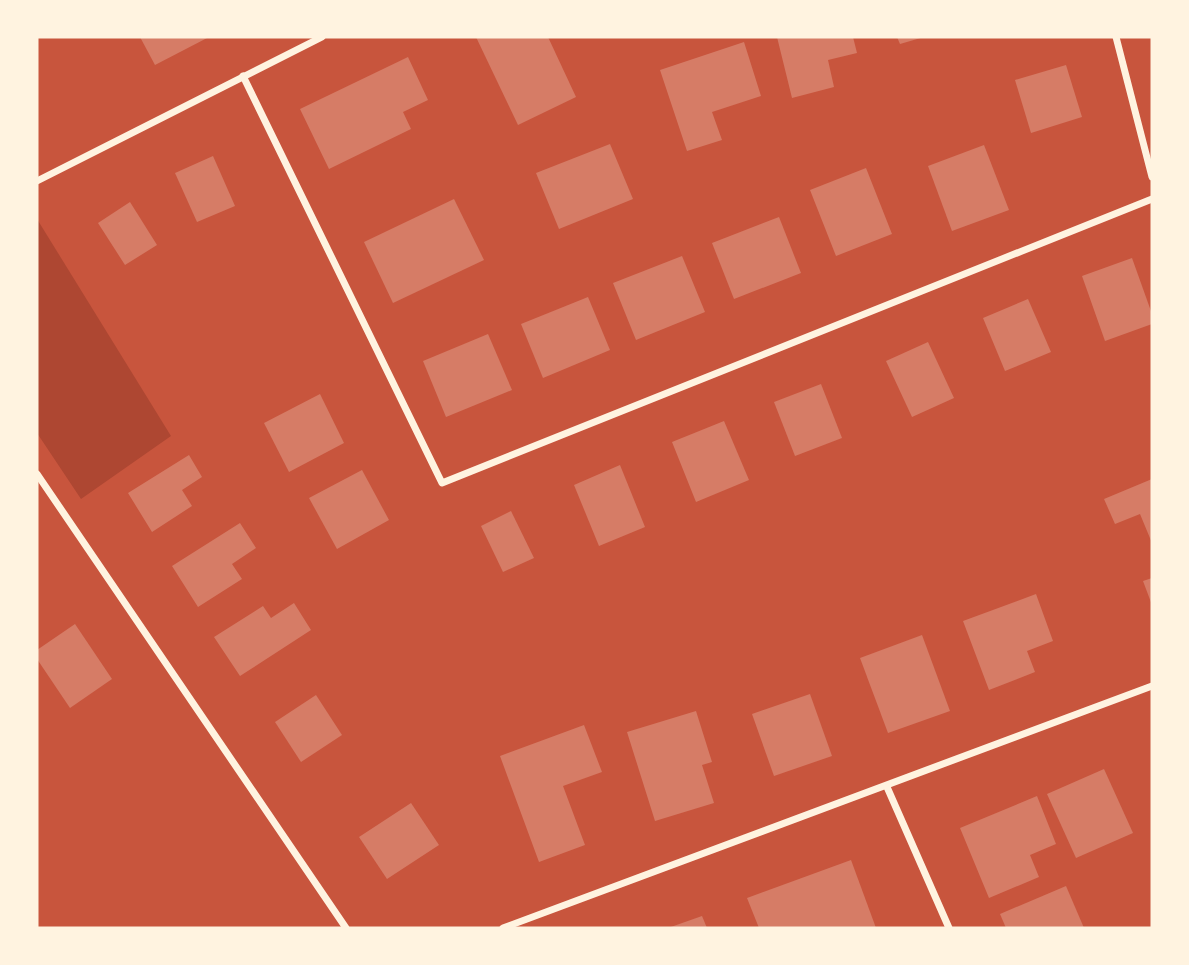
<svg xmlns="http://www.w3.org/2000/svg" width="1189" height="965" viewBox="0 0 1189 965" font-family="Poppins,sans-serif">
  <rect width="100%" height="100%" fill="#c8553d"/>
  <!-- green -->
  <path fill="#ae4732" d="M 37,219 L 171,436 L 81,499 L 37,433 Z"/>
  <!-- building -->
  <g fill="#d67c66">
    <path d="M 140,37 L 209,37 L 155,65 Z"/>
    <path d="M 476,37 L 548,37 L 576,97 L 518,125 Z"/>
    <path d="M 777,37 L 853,37 L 857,53 L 828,60 L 834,87 L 792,98 Z"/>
    <path d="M 897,37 L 924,37 L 900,44 Z"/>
    <path d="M 744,42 L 761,96 L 712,112 L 722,140 L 687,151 L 660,70 Z"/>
    <path d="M 408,57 L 428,100 L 403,112 L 411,129 L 329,169 L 300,109 Z"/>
    <path d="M 1066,65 L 1082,117 L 1031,133 L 1015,80 Z"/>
    <path d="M 610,144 L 633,199 L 559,229 L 536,173 Z"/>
    <path d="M 984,145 L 1009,210 L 952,231 L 928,166 Z"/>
    <path d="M 213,156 L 235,206 L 197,222 L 175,173 Z"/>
    <path d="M 866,168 L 892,234 L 836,256 L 810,190 Z"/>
    <path d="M 454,199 L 484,260 L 393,303 L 364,242 Z"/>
    <path d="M 130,202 L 157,245 L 125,265 L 98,223 Z"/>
    <path d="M 779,217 L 801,273 L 734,299 L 712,243 Z"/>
    <path d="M 682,256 L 705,312 L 636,340 L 613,283 Z"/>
    <path d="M 1132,258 L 1152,314 L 1152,324 L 1105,341 L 1082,276 Z"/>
    <path d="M 588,297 L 610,350 L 543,378 L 521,324 Z"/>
    <path d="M 1028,299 L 1051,352 L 1005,371 L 983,318 Z"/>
    <path d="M 488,334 L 512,390 L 446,417 L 423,361 Z"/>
    <path d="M 928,342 L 954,398 L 912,417 L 886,361 Z"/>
    <path d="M 821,384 L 842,438 L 795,456 L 774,402 Z"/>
    <path d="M 320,394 L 344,443 L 289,472 L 264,423 Z"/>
    <path d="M 724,421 L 749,480 L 696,502 L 672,442 Z"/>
    <path d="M 189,455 L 202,477 L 182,490 L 192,506 L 152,532 L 128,493 Z"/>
    <path d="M 620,465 L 645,527 L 599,546 L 574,485 Z"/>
    <path d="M 362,470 L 389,520 L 337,549 L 309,498 Z"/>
    <path d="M 1152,479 L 1152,543 L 1140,514 L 1115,524 L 1104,499 Z"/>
    <path d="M 511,511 L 534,558 L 503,572 L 481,526 Z"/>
    <path d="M 240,523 L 256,548 L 232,564 L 242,579 L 198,607 L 172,566 Z"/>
    <path d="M 1152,578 L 1152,605 L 1143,581 Z"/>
    <path d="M 1036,594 L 1053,641 L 1027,651 L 1035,672 L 989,690 L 963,621 Z"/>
    <path d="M 294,603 L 311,630 L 240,676 L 214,637 L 263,606 L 271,618 Z"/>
    <path d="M 75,624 L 112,679 L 70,708 L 37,659 L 37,650 Z"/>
    <path d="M 922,635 L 950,711 L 888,733 L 860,658 Z"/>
    <path d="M 810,694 L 832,756 L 774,776 L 752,714 Z"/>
    <path d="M 316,695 L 342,735 L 301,762 L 275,722 Z"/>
    <path d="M 696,711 L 712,762 L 702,765 L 714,803 L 655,821 L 627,732 Z"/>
    <path d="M 584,725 L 602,772 L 563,786 L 585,845 L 539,862 L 500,756 Z"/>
    <path d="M 1104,769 L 1133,833 L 1076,858 L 1047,794 Z"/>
    <path d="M 1037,796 L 1056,844 L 1030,855 L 1039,877 L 989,898 L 960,828 Z"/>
    <path d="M 411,803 L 439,845 L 387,879 L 359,837 Z"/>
    <path d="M 851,860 L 876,928 L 759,928 L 747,898 Z"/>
    <path d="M 1066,886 L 1084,928 L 1006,928 L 1000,914 Z"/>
    <path d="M 702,916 L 707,928 L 668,928 Z"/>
  </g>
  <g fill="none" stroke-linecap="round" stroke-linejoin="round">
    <!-- minor -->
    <g stroke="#fff3e0" stroke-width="7">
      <path d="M 1116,37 L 1152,177"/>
      <path d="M 243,76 L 442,483 L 1152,199"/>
      <path d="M 37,181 L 322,37"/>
      <path d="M 37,474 L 346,928"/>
      <path d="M 887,787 L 949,928"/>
      <path d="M 503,928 L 1152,686"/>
    </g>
  </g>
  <!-- border -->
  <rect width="1189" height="965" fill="none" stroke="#fff3e0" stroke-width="77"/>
</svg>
